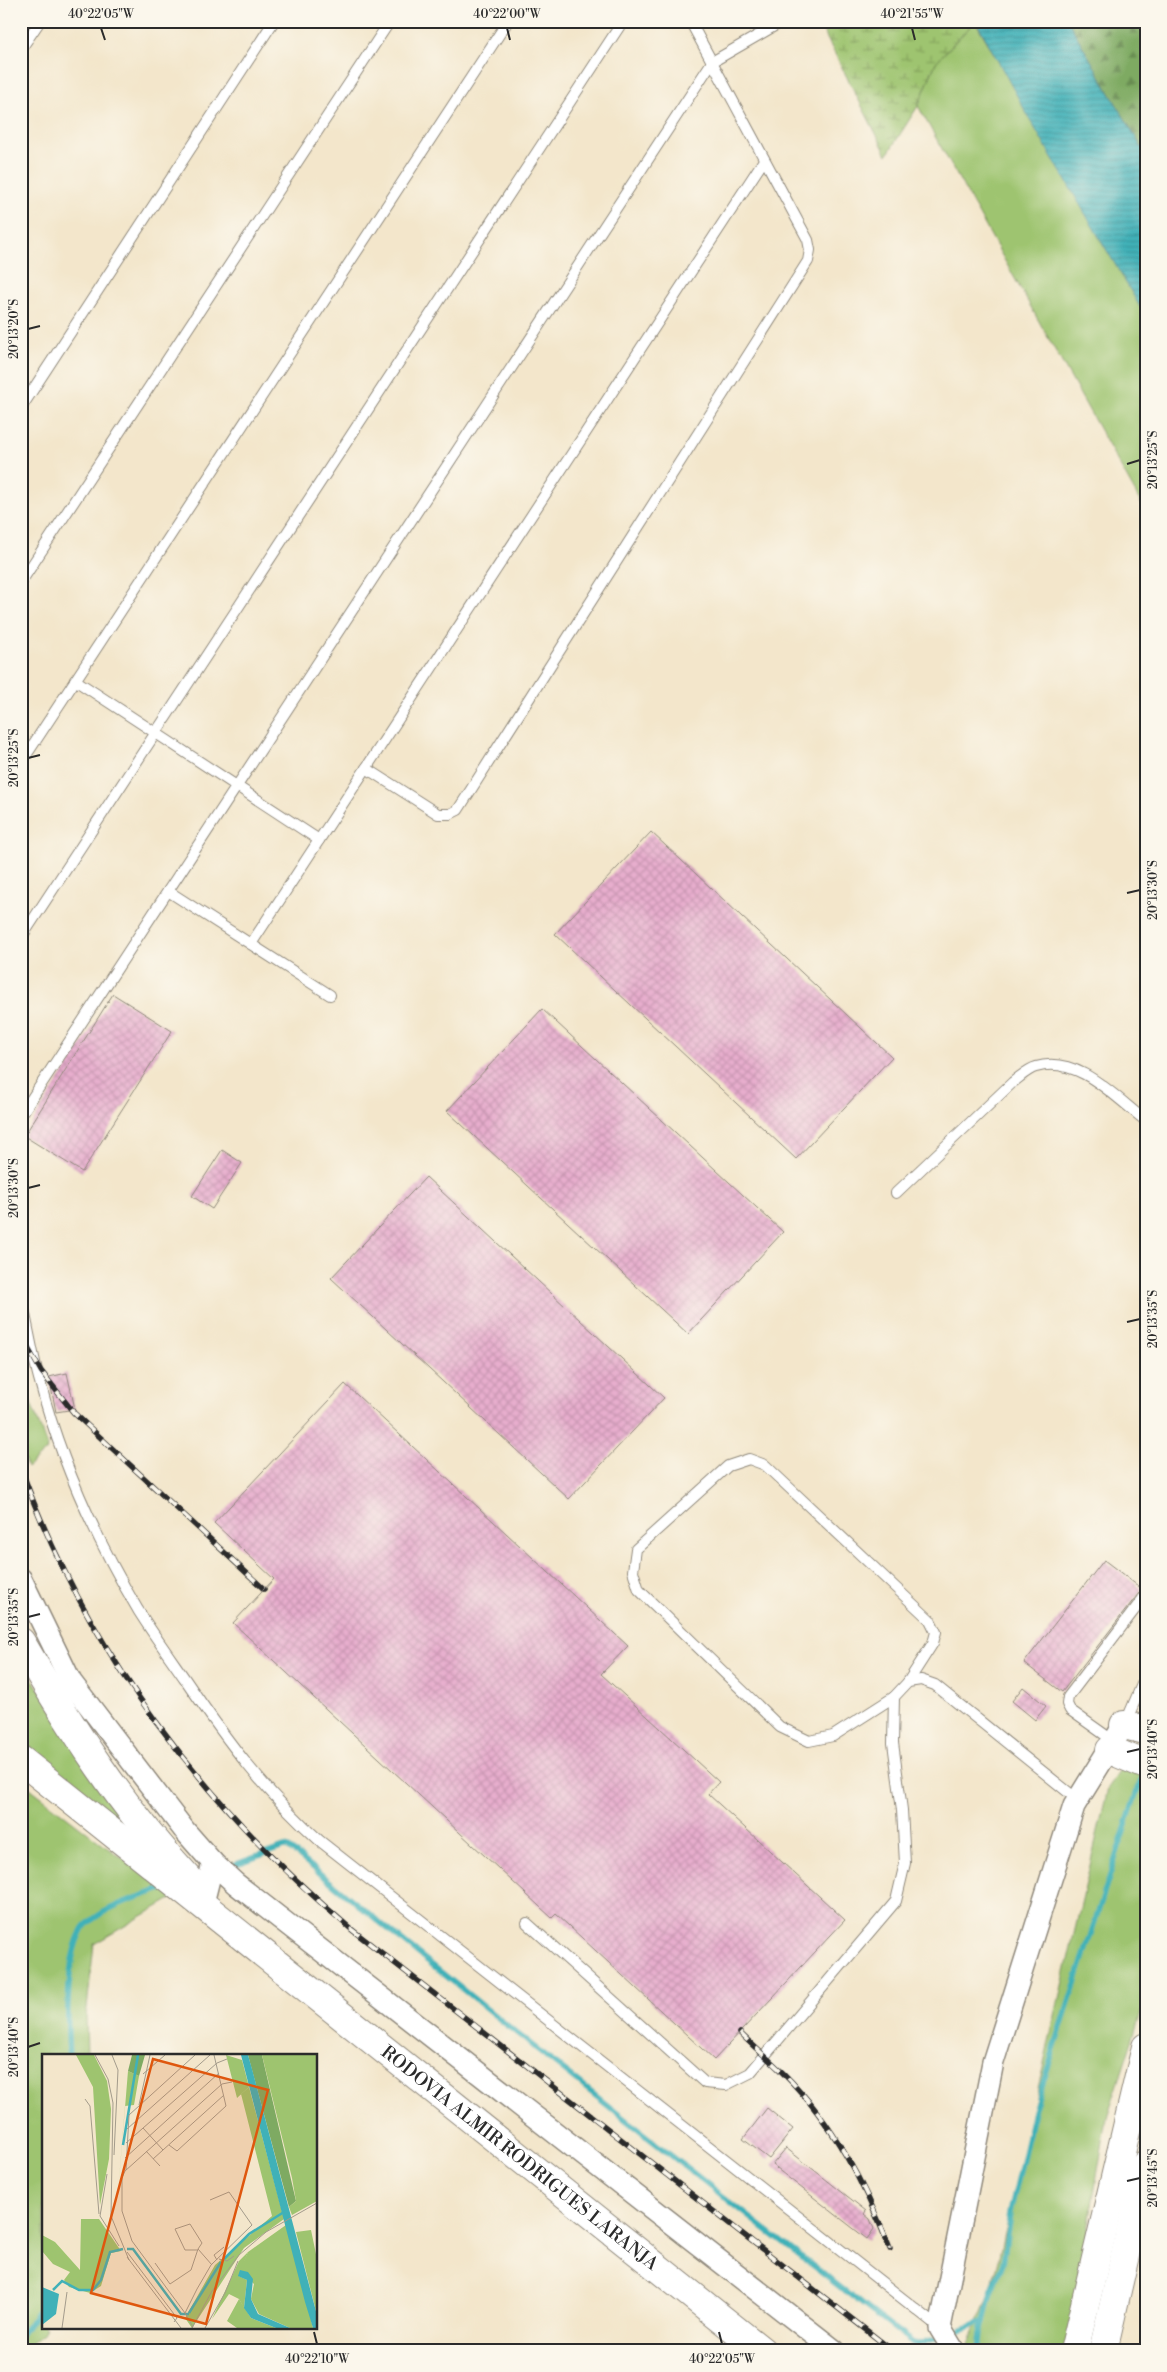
<svg xmlns="http://www.w3.org/2000/svg" width="1167" height="2372" viewBox="0 0 1167 2372" font-family="'Libre Bodoni',serif">
  <defs>
    <pattern id="forest-firs" width="22" height="20" patternUnits="userSpaceOnUse" patternTransform="scale(1.25)"><rect width="22" height="20" fill="#7eaa62"/><path d="M5 1l3.5 6h-7zM16 11l3.5 6h-7z" fill="#678b51"/></pattern>
    <pattern id="wetland-marsh" width="20" height="14" patternUnits="userSpaceOnUse" patternTransform="scale(1.25)"><rect width="20" height="14" fill="#9ec46f"/><path d="M1 5h8M5 5V1M11 12h8M15 12V8" fill="none" stroke="#819f5b"/></pattern>
    <pattern id="water-rules" width="6" height="5" patternUnits="userSpaceOnUse" patternTransform="scale(1.25)"><rect width="6" height="5" fill="#40b1b8"/><path d="M0 2.5h6" fill="none" stroke="#369096"/></pattern>
    <pattern id="building-cross-hatch" width="8" height="8" patternUnits="userSpaceOnUse" patternTransform="scale(1.25)"><rect width="8" height="8" fill="#e7adcd"/><path d="M0 0l8 8M0 8l8-8" fill="none" stroke="#c695b0"/></pattern>
  </defs>
  <rect width="100%" height="100%" fill="#fbf7ec"/>
  <filter id="ink" filterUnits="userSpaceOnUse"><feTurbulence type="fractalNoise" baseFrequency=".02" numOctaves="2"/><feDisplacementMap in="SourceGraphic" scale="10" xChannelSelector="R" yChannelSelector="G"/><feConvolveMatrix kernelMatrix="1 2 1 2 8 2 1 2 1" color-interpolation-filters="sRGB"/></filter>
  <filter id="wash" filterUnits="userSpaceOnUse"><feTurbulence type="fractalNoise" baseFrequency=".0096" numOctaves="4" result="noise"/><feDisplacementMap in="SourceGraphic" scale="20" xChannelSelector="R" yChannelSelector="G"/><feGaussianBlur stdDeviation="1.12" result="paint"/><feColorMatrix in="noise" values="0 0 0 0 0 0 0 0 0 0 0 0 0 0 0 0 0 1.4 0 .05"/><feComposite in="paint" operator="in"/></filter>
  <g filter="url(#wash)">
    <rect width="100%" height="100%" fill="#f3e6cb"/>
    <!-- green -->
    <g fill="#9ec46f" stroke="#64784d">
      <path d="M 975,21 L 1146,317 L 1146,512 L 918,106 L 936,62 Z"/>
      <path d="M 21,1364 L 28,1395 L 48,1449 L 27,1468 L 21,1449 Z"/>
      <path d="M 21,1661 L 121,1817 L 116,1820 L 21,1750 Z"/>
      <path d="M 1146,1733 L 1146,1998 L 1107,2118 L 1067,2351 L 966,2351 L 991,2290 L 1108,1788 Z"/>
      <path d="M 21,1781 L 106,1847 L 178,1895 L 94,1944 L 86,2017 L 87,2056 L 44,2056 L 44,2328 L 46,2328 L 42,2335 L 21,2351 Z"/>
    </g>
    <!-- forest -->
    <path fill="url(#forest-firs)" stroke="#546a46" d="M 1068,21 L 1146,21 L 1146,155 Z"/>
    <!-- wetland -->
    <path fill="url(#wetland-marsh)" stroke="#64784d" d="M 818,21 L 975,21 L 936,62 L 918,106 L 887,155 Z"/>
    <!-- water -->
    <path fill="url(#water-rules)" stroke="#366e72" d="M 976,21 L 1068,21 L 1146,155 L 1146,317 L 1033,125 Z"/>
    <g fill="none" stroke-linecap="round" stroke-linejoin="round">
      <!-- stream -->
      <g stroke="#40b1b8" stroke-width="5.5">
        <path d="M 225,1868 L 284,1847 L 289,1848 C 494,2017 702,2182 913,2343 L 919,2344 L 940,2337"/>
        <path d="M 69,2056 C 67,2026 65,1947 86,1925 C 107,1905 142,1896 169,1887"/>
        <path d="M 949,2334 L 983,2322"/>
        <path d="M 21,2335 L 44,2302"/>
        <path d="M 979,2351 L 981,2334 L 991,2293 L 1003,2263 L 1010,2214 L 1034,2111 L 1137,1791 L 1146,1773"/>
      </g>
    </g>
    <g id="blocks">
      <!-- building -->
      <g fill="url(#building-cross-hatch)">
        <path d="M 651,832 L 892,1057 L 796,1159 L 555,934 Z"/>
        <path d="M 113,994 L 172,1031 L 82,1172 L 24,1136 Z"/>
        <path d="M 542,1009 L 783,1232 L 688,1334 L 447,1111 Z"/>
        <path d="M 222,1150 L 242,1163 L 212,1209 L 192,1196 Z"/>
        <path d="M 426,1177 L 664,1398 L 569,1499 L 331,1278 Z"/>
        <path d="M 67,1373 L 75,1409 L 56,1412 L 49,1377 Z"/>
        <path d="M 345,1384 L 628,1646 L 601,1674 L 719,1782 L 708,1794 L 845,1920 L 714,2060 L 556,1914 L 552,1918 L 233,1623 L 274,1579 L 214,1523 Z"/>
        <path d="M 1104,1560 L 1142,1589 L 1062,1692 L 1024,1663 Z"/>
        <path d="M 1023,1687 L 1046,1706 L 1035,1720 L 1012,1701 Z"/>
        <path d="M 767,2108 L 793,2129 L 769,2159 L 743,2139 Z"/>
        <path d="M 786,2148 L 866,2211 L 864,2214 L 870,2219 L 874,2229 L 867,2239 L 772,2165 Z"/>
      </g>
    </g>
  </g>
  <g filter="url(#ink)">
    <use href="#blocks" fill-opacity="0" stroke="#8f887b" stroke-width="1"/>
    <g fill="none" stroke-linecap="round" stroke-linejoin="round">
      <!-- lane casing -->
      <g stroke="#8f887b" stroke-width="12">
        <g id="lane">
          <path d="M 21,49 L 40,21"/>
          <path d="M 21,408 L 274,21"/>
          <path d="M 21,582 L 390,21"/>
          <path d="M 75,680 L 319,840"/>
          <path d="M 21,763 L 508,21"/>
          <path d="M 366,768 L 438,814 L 450,814 L 458,810 L 808,261 L 810,250 L 808,240 L 690,21"/>
          <path d="M 168,891 L 330,995"/>
          <path d="M 21,938 L 623,21"/>
          <path d="M 251,944 L 764,160"/>
          <path d="M 21,1115 L 712,62 L 783,21"/>
          <path d="M 896,1193 L 1013,1082 C 1020,1077 1028,1069 1036,1067 C 1077,1054 1116,1098 1146,1121"/>
          <path d="M 21,1297 C 28,1325 32,1354 40,1382 C 61,1462 96,1539 138,1610 C 153,1634 169,1656 185,1679 C 227,1741 264,1791 320,1841 L 940,2328"/>
          <path d="M 894,1697 L 833,1736 L 809,1741 L 780,1727 L 639,1590 L 633,1571 L 636,1549 L 728,1466 L 749,1459 L 765,1465 L 930,1620 L 936,1632 L 933,1643 L 908,1682"/>
          <path d="M 1125,1724 L 1146,1675"/>
          <path d="M 1115,1742 L 1070,1710 L 1067,1704 L 1068,1697 L 1145,1596"/>
          <path d="M 527,1923 L 705,2083 L 726,2085 L 750,2073 L 896,1901 L 905,1863 L 902,1810 L 893,1743 L 894,1697 L 908,1682 L 921,1680 L 935,1685 L 1078,1800"/>
        </g>
      </g>
      <!-- street casing -->
      <g stroke="#8f887b" stroke-width="24">
        <g id="street">
          <path d="M 21,1579 L 71,1682 L 185,1831 L 213,1863 L 236,1884 L 835,2351"/>
          <path d="M 205,1895 L 213,1863"/>
          <path d="M 954,2351 L 940,2328 L 993,2062 L 1074,1806 L 1124,1725"/>
        </g>
      </g>
      <!-- primary casing -->
      <g stroke="#8f887b" stroke-width="30">
        <g id="primary">
          <path d="M 21,1642 C 70,1726 122,1808 189,1879"/>
          <path id="s1" d="M 21,1760 L 762,2351"/>
        </g>
      </g>
      <!-- highway casing -->
      <g stroke="#8f887b" stroke-width="30">
        <g id="highway">
          <path d="M 1124,1725 L 1146,1730"/>
          <path d="M 1110,1750 L 1146,1765"/>
          <path d="M 1074,2351 L 1146,2047"/>
          <path d="M 1103,2351 L 1146,2164"/>
        </g>
      </g>
      <!-- lane -->
      <use href="#lane" stroke="#fff" stroke-width="10"/>
      <!-- street -->
      <use href="#street" stroke="#fff" stroke-width="21"/>
      <!-- primary -->
      <use href="#primary" stroke="#fff" stroke-width="28"/>
      <!-- highway -->
      <use href="#highway" stroke="#fff" stroke-width="28"/>
      <!-- rail casing -->
      <g stroke="#2b2b2b" stroke-width="5.5">
        <g id="rail">
          <path d="M 21,1336 L 41,1371 L 74,1413 L 264,1589"/>
          <path d="M 21,1469 C 86,1650 204,1805 351,1929 L 893,2351"/>
          <path d="M 740,2033 C 754,2047 770,2060 784,2074 C 834,2124 865,2185 890,2249"/>
        </g>
      </g>
      <!-- rail -->
      <use href="#rail" stroke="#fbf7ec" stroke-width="4" stroke-dasharray="11" stroke-linecap="butt"/>
    </g>
  </g>
  <!-- ticks -->
  <path fill="none" stroke="#2b2b2b" stroke-width="2" d="M 101,28 L 105,40M 507,28 L 510,40M 912,28 L 915,40M 28,329 L 40,326M 1127,464 L 1140,460M 28,758 L 40,755M 1127,893 L 1140,890M 28,1188 L 40,1185M 1127,1322 L 1140,1319M 28,1617 L 40,1614M 1127,1752 L 1140,1749M 28,2047 L 40,2043M 1127,2181 L 1140,2178M 314,2332 L 317,2344M 719,2332 L 722,2344"/>
  <g text-anchor="middle" stroke-width="4" stroke-linejoin="round" paint-order="stroke">
    <!-- street labels -->
    <g font-size="18" fill="#2b2b2b" stroke="#fbf7ec">
      <text dy="6" stroke="none"><textPath href="#s1" startOffset="638">RODOVIA ALMIR RODRIGUES LARANJA</textPath></text>
    </g>
  </g>
  <!-- overview -->
  <g transform="translate(42 2054)">
    <rect width="275" height="275" fill="#f3e6cb"/>
    <path d="M 34,1 L 52,1 L 65,27 L 69,55 L 67,105 L 58,151 L 51,33 ZM 86,17 L 97,22 L 92,51 L 83,52 L 75,151 ZM 207,33 L 242,165 L 202,194 L 150,274 L 143,264 L 173,211 L 230,162 L 199,40 ZM 39,165 L 57,165 L 79,197 L 69,199 L 59,232 L 48,239 L 27,233 L 22,226 L 28,218 L 11,210 L 0,197 L 0,181 L 13,188 L 38,216 ZM 206,198 L 197,222 L 205,226 L 202,254 L 197,245 L 187,240 L 170,265 L 197,207 Z" fill="#9ec46f"/>
    <path d="M 90,1 L 103,1 L 97,22 L 86,17 ZM 206,1 L 220,1 L 222,10 L 254,147 L 247,153 Z" fill="#7eaa62"/>
    <path d="M 184,1 L 200,6 L 207,33 L 195,44 ZM 220,1 L 275,1 L 275,147 L 250,161 L 247,153 L 254,147 L 250,124 ZM 244,171 L 255,208 L 271,274 L 248,274 L 217,260 L 209,245 L 212,230 L 198,216 L 206,198 ZM 269,176 L 275,205 L 275,261 L 254,178 ZM 197,245 L 209,264 L 234,274 L 195,274 L 185,267 Z" fill="#9ec46f"/>
    <path d="M 199,1 L 206,1 L 210,15 L 275,261 L 275,274 L 271,274 L 263,248 ZM 198,216 L 206,218 L 211,225 L 209,245 L 216,260 L 248,274 L 234,274 L 209,264 L 202,254 L 205,226 L 196,222 ZM 0,233 L 17,240 L 14,260 L 0,271 Z" fill="#40b1b8"/>
    <path fill="none" stroke="#40b1b8" stroke-width="2.5" d="M 81,91 L 96,1M 85,195 L 91,195 L 139,260 L 147,260M 182,205 L 207,180 L 242,158M 11,236 L 20,227 L 37,236 L 51,236 L 59,226 L 68,198 L 81,195M 147,259 L 179,208"/>
    <path fill="none" stroke="#a39b8b" stroke-width="1" d="M 53,1 L 66,25 L 71,49 L 69,162 L 87,206M 70,1 L 76,16 L 72,101M 101,20 L 123,1M 43,45 L 48,52 L 57,160M 97,51 L 108,1M 101,74 L 121,96M 85,75 L 168,1M 84,89 L 175,9 L 185,5M 127,91 L 135,97 L 184,52 L 172,1M 104,97 L 118,112M 83,104 L 177,19M 111,105 L 182,41M 84,116 L 87,61 L 153,1M 65,120 L 58,162 L 77,192M 155,196 L 143,196 L 133,175 L 148,170 L 160,189 L 156,195M 85,198 L 135,264 L 132,268M 85,203 L 139,274M 177,205 L 185,207 L 192,202M 175,206 L 172,201 L 182,193M 113,209 L 128,230 L 149,216 L 156,195 L 170,211M 183,239 L 196,207M 143,259 L 90,187 L 80,157 L 80,124 L 83,117 L 180,30 L 190,28M 151,273 L 143,259 L 155,235 L 169,211 L 210,171 L 187,138 L 168,146M 20,274 L 25,238M 150,274 L 170,237 L 197,201 L 224,178 L 275,149M 163,274 L 183,239"/>
    <path fill="#df570e" fill-opacity="0.15" stroke="#df570e" stroke-width="2.5" d="M 111,5 L 226,36 L 164,270 L 49,239 Z"/>
    <rect width="275" height="275" fill="none" stroke="#2b2b2b" stroke-width="2.5"/>
  </g>
  <!-- margin -->
  <rect width="1167" height="2372" fill="none" stroke="#fbf7ec" stroke-width="55"/>
  <rect x="28" y="28" width="1112" height="2316" fill="none" stroke="#2b2b2b" stroke-width="2"/>
  <g font-size="12" text-anchor="middle" fill="#2b2b2b">
    <text x="101" y="18">40°22'05"W</text>
    <text x="507" y="18">40°22'00"W</text>
    <text x="912" y="18">40°21'55"W</text>
    <text transform="translate(14 329) rotate(-90)" y="4">20°13'20"S</text>
    <text transform="translate(1153 460) rotate(-90)" y="4">20°13'25"S</text>
    <text transform="translate(14 758) rotate(-90)" y="4">20°13'25"S</text>
    <text transform="translate(1153 890) rotate(-90)" y="4">20°13'30"S</text>
    <text transform="translate(14 1188) rotate(-90)" y="4">20°13'30"S</text>
    <text transform="translate(1153 1319) rotate(-90)" y="4">20°13'35"S</text>
    <text transform="translate(14 1617) rotate(-90)" y="4">20°13'35"S</text>
    <text transform="translate(1153 1749) rotate(-90)" y="4">20°13'40"S</text>
    <text transform="translate(14 2047) rotate(-90)" y="4">20°13'40"S</text>
    <text transform="translate(1153 2178) rotate(-90)" y="4">20°13'45"S</text>
    <text x="317" y="2363">40°22'10"W</text>
    <text x="722" y="2363">40°22'05"W</text>
  </g>
</svg>
